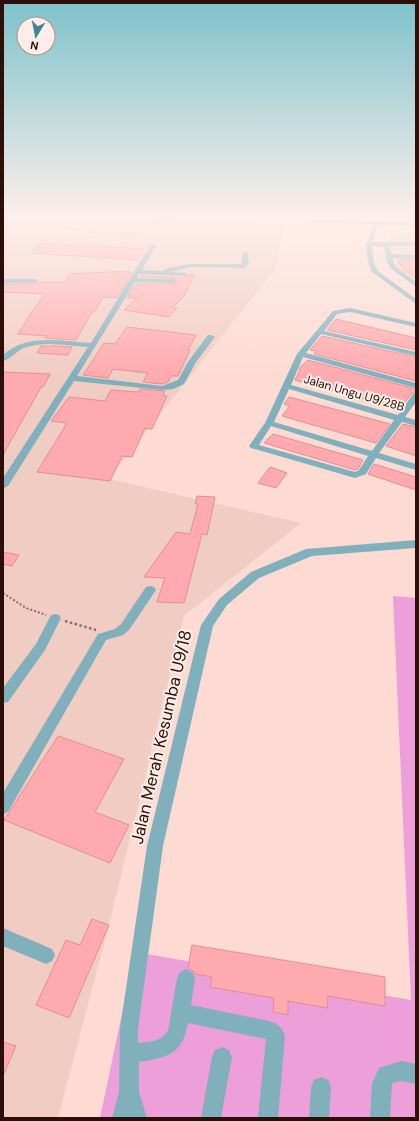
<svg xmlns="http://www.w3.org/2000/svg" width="419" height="1121" viewBox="0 0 419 1121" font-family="'DM Sans',sans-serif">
  <rect width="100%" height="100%" fill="#fddbd2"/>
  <!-- built -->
  <g fill="#f1ccc2">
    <path d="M 3,219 L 212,219 L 286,224 L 274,270 L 109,479 L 301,523 L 184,616 L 109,925 L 58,1118 L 3,1118 Z"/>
    <path d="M 390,230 L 416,234 L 416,281 L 396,267 Z"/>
  </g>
  <!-- green -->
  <path fill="#ec9fd9" d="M 393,596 L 416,598 L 416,1118 L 100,1118 L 135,952 L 411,1000 Z"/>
  <!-- building -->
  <g fill="#feaaae" stroke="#e08f94">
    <path d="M 39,243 L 96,246 L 145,249 L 137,260 L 30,253 Z"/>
    <path d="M 397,260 L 416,260 L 416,278 L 405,271 Z"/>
    <path d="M 129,271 L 128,272 L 132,273 L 117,298 L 103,297 L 95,311 L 93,311 L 85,324 L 76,340 L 45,338 L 47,336 L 18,334 L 27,320 L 26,320 L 45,294 L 3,292 L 3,284 L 35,284 L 39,282 L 65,282 L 69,274 Z"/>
    <path d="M 187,275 L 194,275 L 184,296 L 172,308 L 177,308 L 169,317 L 124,310 L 137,298 L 127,298 L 136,284 L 173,284 L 177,281 L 173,278 L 140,276 L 184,278 Z"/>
    <path d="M 336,319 L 416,338 L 416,350 L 327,330 Z"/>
    <path d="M 127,327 L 196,335 L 188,350 L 190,350 L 178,376 L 171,376 L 168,382 L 162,384 L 143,382 L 148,373 L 113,369 L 108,378 L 83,375 L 104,343 L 115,344 Z"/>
    <path d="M 322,336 L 416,357 L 416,381 L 314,354 L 316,351 L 310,350 Z"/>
    <path d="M 41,346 L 56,346 L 72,347 L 68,355 L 37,353 Z"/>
    <path d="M 308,360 L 416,389 L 416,392 L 412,393 L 400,409 L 295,380 L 300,370 L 299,370 L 300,367 Z"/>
    <path d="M 3,372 L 50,374 L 43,387 L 41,387 L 3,455 Z"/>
    <path d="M 140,389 L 165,391 L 163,395 L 167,396 L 152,429 L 145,428 L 132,457 L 122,456 L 110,481 L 37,472 L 67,423 L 51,421 L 69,397 L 105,401 L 111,390 L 139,392 Z"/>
    <path d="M 289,397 L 390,424 L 376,443 L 282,416 L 290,406 L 284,404 Z"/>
    <path d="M 403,424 L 416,427 L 416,456 L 386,446 Z"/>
    <path d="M 273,434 L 363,460 L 358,469 L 355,470 L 264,443 Z"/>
    <path d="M 374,464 L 416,477 L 416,490 L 368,474 Z"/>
    <path d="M 270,467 L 287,473 L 276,488 L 258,483 Z"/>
    <path d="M 197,496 L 215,497 L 207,535 L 202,534 L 184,603 L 157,602 L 165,578 L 144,577 L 176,532 L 190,534 L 198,504 L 195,504 Z"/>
    <path d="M 3,552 L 19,555 L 12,566 L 3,564 Z"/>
    <path d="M 58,736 L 124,759 L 95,812 L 129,825 L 110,863 L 4,820 Z"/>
    <path d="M 92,919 L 109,925 L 69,1018 L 36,1005 L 66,940 L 80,945 Z"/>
    <path d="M 192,945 L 385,977 L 385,1006 L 328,996 L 327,1008 L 288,1001 L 288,1015 L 273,1012 L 274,998 L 210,987 L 212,977 L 195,974 L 193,971 L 188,968 Z"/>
    <path d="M 3,1042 L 16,1046 L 3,1076 Z"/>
  </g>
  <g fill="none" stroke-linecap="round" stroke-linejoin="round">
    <!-- path-far2 -->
    <path stroke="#8d6e66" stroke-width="1" stroke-dasharray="1 1" stroke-linecap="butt" d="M 65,219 L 62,225 C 80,233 100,233 120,234 C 131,234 146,233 156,240"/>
    <!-- path-far1 -->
    <path stroke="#8d6e66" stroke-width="2" stroke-dasharray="2 2" stroke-linecap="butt" d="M 3,593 L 26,608 L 46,615"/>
    <!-- path -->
    <path stroke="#8d6e66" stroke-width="2.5" stroke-dasharray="2.5 2.5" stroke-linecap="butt" d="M 65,621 L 96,630"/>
    <!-- minor -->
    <g fill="#81b0bd" fill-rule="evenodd">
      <path d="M 29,219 L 36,219 L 28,223 L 24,223 L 24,221 Z"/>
      <path d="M 143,219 L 178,221 L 181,223 L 178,225 L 149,223 Z"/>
      <path d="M 374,219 L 379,219 L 373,242 L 416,242 L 416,246 L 390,246 L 392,254 L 416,255 L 416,259 L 393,258 L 395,266 L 416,282 L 416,287 L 390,268 L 385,256 L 386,255 L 384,247 L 372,246 L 374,263 L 378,271 L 416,299 L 416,304 L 372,272 L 368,263 L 366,244 L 369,239 Z"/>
      <path d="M 153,244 L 156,246 L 142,270 L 162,271 L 169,268 L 191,264 L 242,264 L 242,253 L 245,251 L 248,253 L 249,263 L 244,268 L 191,267 L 171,272 L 186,273 L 186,275 L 184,276 L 139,274 L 137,278 L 173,279 L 176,281 L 173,283 L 135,282 L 77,376 L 162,386 L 178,380 L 188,362 L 208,335 L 211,335 L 215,337 L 196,362 L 184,384 L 173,389 L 162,390 L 74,381 L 8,486 L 3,489 L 3,478 L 88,347 C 68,346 44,340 24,348 C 16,351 11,359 3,361 L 3,355 C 26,333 62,341 91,343 L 150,246 Z"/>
      <path d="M 3,279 L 35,279 L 38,281 L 35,283 L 3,283 Z"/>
      <path d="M 350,308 L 416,323 L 416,327 L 350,312 L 337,314 L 324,331 L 416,352 L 416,356 L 321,334 L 306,353 L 416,383 L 416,388 L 303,357 L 291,385 L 398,415 L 413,394 L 416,393 L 416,402 L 405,417 L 416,420 L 416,426 L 402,422 L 379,453 L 416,464 L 416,470 L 376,458 L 366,474 L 355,478 L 251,448 L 249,446 L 265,423 L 297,354 L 333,311 ZM 289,389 L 394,420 L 372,451 L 274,422 ZM 271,426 L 368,456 L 359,470 L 355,472 L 259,445 Z"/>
      <path d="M 416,540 L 416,548 L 312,556 L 259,578 L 227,605 L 213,626 L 163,846 L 138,1029 L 138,1043 C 151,1042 161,1041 168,1031 L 177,978 L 180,972 L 186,969 L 192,972 L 195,978 L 191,1005 L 269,1021 C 278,1024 282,1027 285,1036 L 278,1118 L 258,1118 L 266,1039 L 188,1023 C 183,1054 167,1058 139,1062 L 139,1092 L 147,1118 L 112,1118 L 119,1092 L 120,1029 L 147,846 L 201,625 L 219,599 L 251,572 L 306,549 Z"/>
      <path d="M 150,586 L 154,587 L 156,590 L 129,630 L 123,635 L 106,640 L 8,812 L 3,814 L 3,793 L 98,634 L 115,629 L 121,624 L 146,587 Z"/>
      <path d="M 55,614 L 59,615 L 61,618 L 45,650 L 8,702 L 3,703 L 3,688 L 36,644 L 51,615 Z"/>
      <path d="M 3,928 L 52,949 L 55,955 L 52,961 L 46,964 L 3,946 Z"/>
      <path d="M 222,1047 L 229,1050 L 232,1057 L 221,1118 L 201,1118 L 212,1057 L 215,1050 Z"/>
      <path d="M 401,1061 L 416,1064 L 416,1084 L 401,1081 L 392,1083 L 390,1118 L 370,1118 L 372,1084 L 379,1068 Z"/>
      <path d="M 321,1077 L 328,1080 L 331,1087 L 329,1118 L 309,1118 L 311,1087 L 314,1080 Z"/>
    </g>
    <!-- major -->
    <path fill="#328093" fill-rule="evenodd" d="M 295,219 L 416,222 L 416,226 L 298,221 Z"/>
  </g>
  <!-- sky -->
  <linearGradient id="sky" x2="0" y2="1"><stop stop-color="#7dc2cb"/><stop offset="0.58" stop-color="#feefeb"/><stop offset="1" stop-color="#feefeb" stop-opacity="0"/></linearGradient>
  <rect width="419" height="376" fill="url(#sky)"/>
  <g text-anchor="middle" stroke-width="4" stroke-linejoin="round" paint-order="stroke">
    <!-- far-street labels -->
    <g font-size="12" fill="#2b0f08" stroke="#feede8">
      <text transform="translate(354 393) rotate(16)" y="4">Jalan Ungu U9/28B</text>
    </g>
    <!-- near-street labels -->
    <g font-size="17" fill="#2b0f08" stroke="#feede8">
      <text transform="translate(161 737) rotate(-77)" y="6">Jalan Merah Kesumba U9/18</text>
    </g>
  </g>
  <!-- border -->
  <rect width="419" height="1121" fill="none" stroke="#2b0f08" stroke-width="8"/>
  <!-- north arrow -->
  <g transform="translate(36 36) rotate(190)"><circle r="19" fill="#feede8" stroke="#aa948e"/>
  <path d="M0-3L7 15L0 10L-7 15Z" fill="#418494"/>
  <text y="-6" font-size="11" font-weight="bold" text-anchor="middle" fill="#2b0f08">N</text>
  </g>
</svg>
